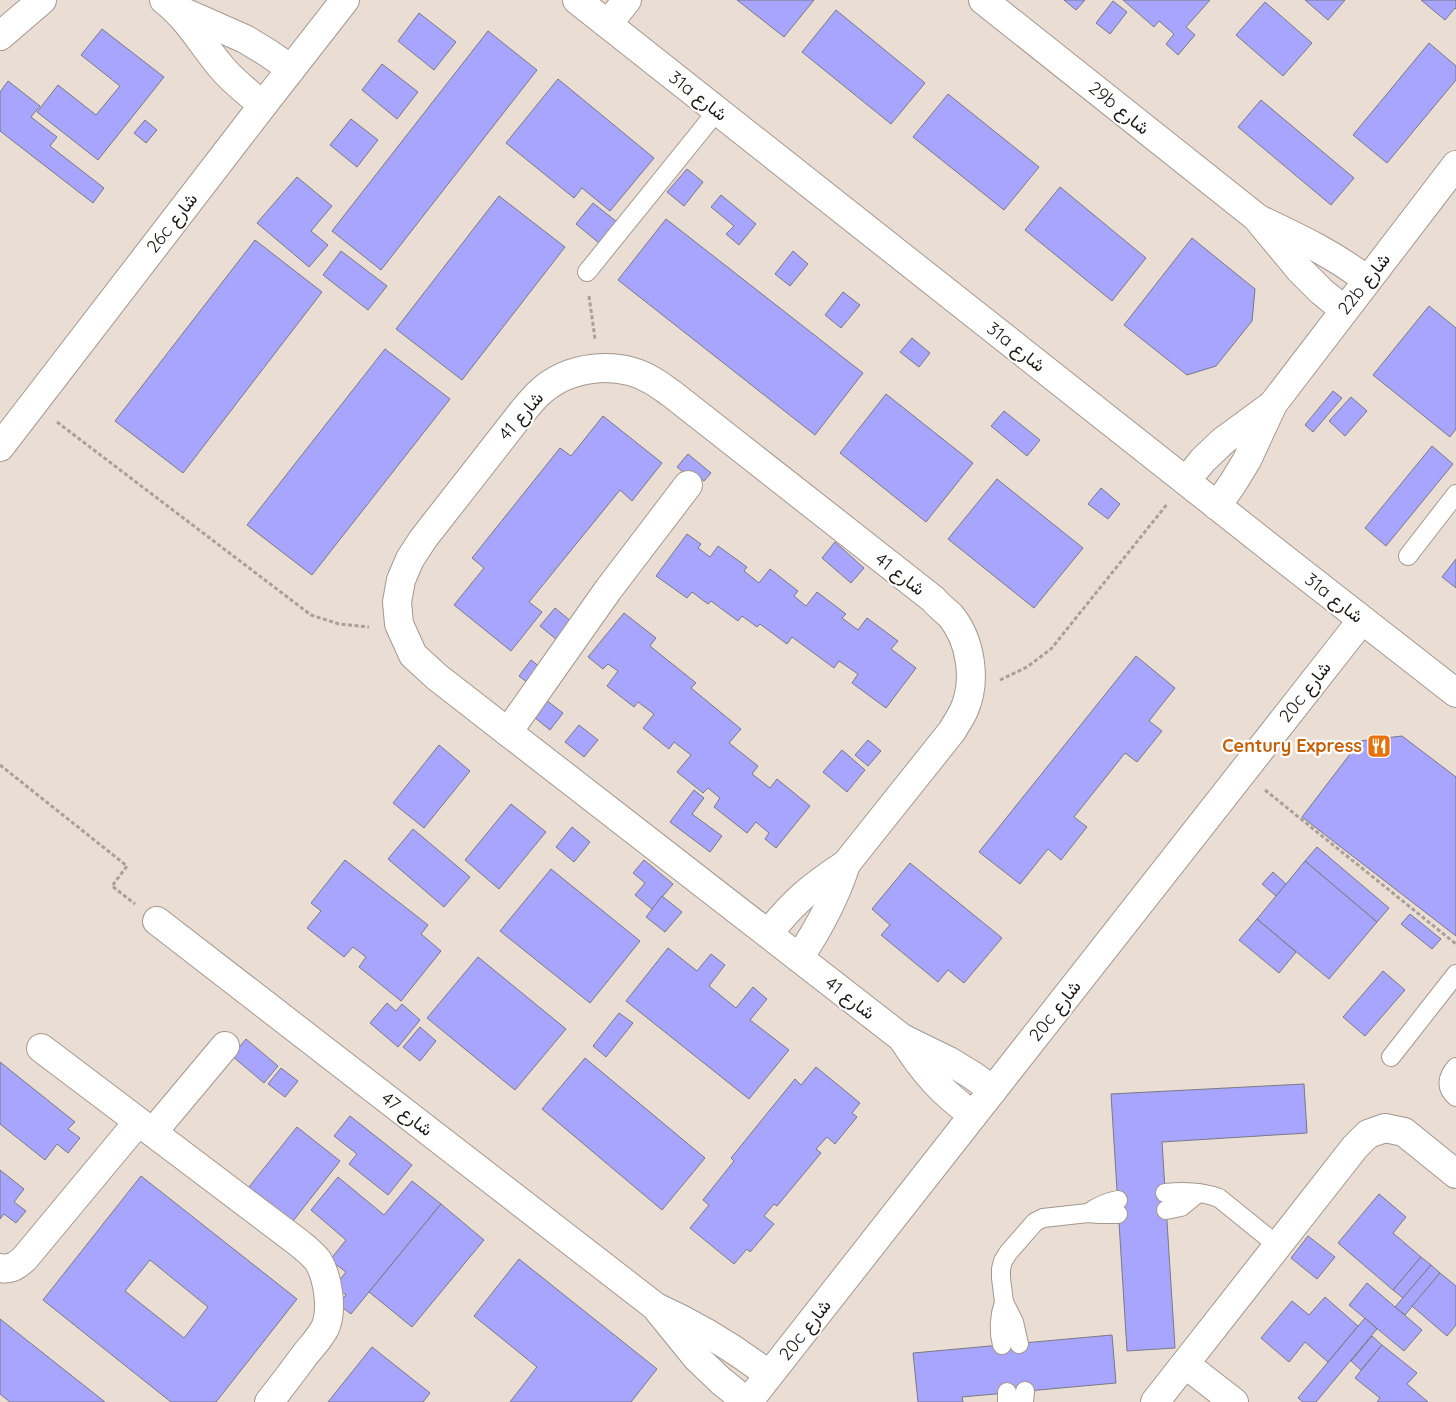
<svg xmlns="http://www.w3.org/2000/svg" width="1456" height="1402" viewBox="0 0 1456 1402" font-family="Quicksand,Vazirmatn,sans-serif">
  <rect width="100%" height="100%" fill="#eaddd3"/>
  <!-- building -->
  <g fill="#a7a5fd" stroke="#797986" fill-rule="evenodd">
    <path d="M 737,0 L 814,0 L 784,37 Z"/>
    <path d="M 1064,0 L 1085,0 L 1076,10 Z"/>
    <path d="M 1123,0 L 1210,0 L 1186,27 L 1195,35 L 1178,55 L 1166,44 L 1174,34 L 1159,21 L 1154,27 Z"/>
    <path d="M 1305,0 L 1345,0 L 1328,20 Z"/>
    <path d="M 1421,0 L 1456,0 L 1456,9 L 1455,8 L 1445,20 Z"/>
    <path d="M 1113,1 L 1127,12 L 1110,34 L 1096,23 Z"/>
    <path d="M 1265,2 L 1312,43 L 1283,76 L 1236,35 Z"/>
    <path d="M 836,10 L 925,83 L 891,124 L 802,52 Z"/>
    <path d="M 419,13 L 456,42 L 434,70 L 398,41 Z"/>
    <path d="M 102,29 L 164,77 L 98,160 L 37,112 L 58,85 L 96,115 L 120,86 L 81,55 Z"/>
    <path d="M 488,31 L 537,70 L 381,270 L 332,231 Z"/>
    <path d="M 1429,43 L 1456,66 L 1456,80 L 1387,163 L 1353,135 Z"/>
    <path d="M 382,64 L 418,92 L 397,119 L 362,90 Z"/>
    <path d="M 558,79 L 654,158 L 610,211 L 582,188 L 574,198 L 506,143 Z"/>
    <path d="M 8,81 L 40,106 L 31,117 L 57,137 L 50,146 L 104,188 L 93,203 L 0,131 L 0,92 Z"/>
    <path d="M 948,94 L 1039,167 L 1004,210 L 913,137 Z"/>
    <path d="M 1261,100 L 1354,178 L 1331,205 L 1238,127 Z"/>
    <path d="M 351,119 L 378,140 L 357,167 L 330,145 Z"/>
    <path d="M 145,120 L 157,130 L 146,143 L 134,133 Z"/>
    <path d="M 687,169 L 703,182 L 684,206 L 667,192 Z"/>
    <path d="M 297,177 L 332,206 L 311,231 L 328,245 L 309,267 L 257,223 Z"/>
    <path d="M 1060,187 L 1146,258 L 1112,301 L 1025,230 Z"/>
    <path d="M 721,195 L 756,224 L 739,245 L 726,234 L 734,226 L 711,207 Z"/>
    <path d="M 499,196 L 565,247 L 462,380 L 396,329 Z"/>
    <path d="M 593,203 L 617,222 L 599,243 L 576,224 Z"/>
    <path d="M 666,219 L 863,373 L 815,435 L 618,280 Z"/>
    <path d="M 1192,238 L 1255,289 L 1252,321 L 1216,366 L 1187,375 L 1124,325 Z"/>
    <path d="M 255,240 L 322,292 L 183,473 L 115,421 Z"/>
    <path d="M 341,251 L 387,286 L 368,310 L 323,275 Z"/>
    <path d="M 793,251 L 808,264 L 790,286 L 775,274 Z"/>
    <path d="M 843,292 L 860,305 L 841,328 L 825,315 Z"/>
    <path d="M 1429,306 L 1456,328 L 1456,429 L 1450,437 L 1373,375 Z"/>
    <path d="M 912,338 L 930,353 L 919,367 L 900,352 Z"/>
    <path d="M 385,349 L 450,399 L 312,575 L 247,525 Z"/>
    <path d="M 1333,391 L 1342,398 L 1313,432 L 1305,425 Z"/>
    <path d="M 886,394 L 973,463 L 926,522 L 840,453 Z"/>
    <path d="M 1351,397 L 1367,411 L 1345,436 L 1329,421 Z"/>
    <path d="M 1004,411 L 1040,440 L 1027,456 L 991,426 Z"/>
    <path d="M 603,416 L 662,463 L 632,501 L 620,490 L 529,602 L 542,612 L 511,651 L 454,605 L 484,568 L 472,558 L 560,448 L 571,456 Z"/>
    <path d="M 1432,446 L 1453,464 L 1386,546 L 1365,528 Z"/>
    <path d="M 688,454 L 711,473 L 704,481 L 692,471 L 688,476 L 677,467 Z"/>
    <path d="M 997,479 L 1083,548 L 1034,608 L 948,539 Z"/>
    <path d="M 1101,488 L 1120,504 L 1108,519 L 1088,504 Z"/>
    <path d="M 687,534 L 701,544 L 698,548 L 710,557 L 718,546 L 747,567 L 744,571 L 759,583 L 770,569 L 798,591 L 794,596 L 806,606 L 817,592 L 846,614 L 842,618 L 858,630 L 867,618 L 898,641 L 891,649 L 916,668 L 886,708 L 852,683 L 858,674 L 839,661 L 834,668 L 792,637 L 787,644 L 760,624 L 757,627 L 742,616 L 738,621 L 711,601 L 708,604 L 692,592 L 687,598 L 656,576 Z"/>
    <path d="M 835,542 L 864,568 L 851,583 L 822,558 Z"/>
    <path d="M 1456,559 L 1456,588 L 1442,577 Z"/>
    <path d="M 555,608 L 572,622 L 557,640 L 540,626 Z"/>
    <path d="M 624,613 L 656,638 L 650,646 L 696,683 L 691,688 L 741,729 L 729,743 L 758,766 L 752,774 L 770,788 L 777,779 L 810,806 L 776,848 L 765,839 L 769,833 L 756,822 L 747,833 L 714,807 L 720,798 L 708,788 L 703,793 L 677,772 L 691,755 L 674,742 L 669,749 L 643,728 L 654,714 L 638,702 L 634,707 L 607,686 L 618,671 L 608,664 L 603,669 L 588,657 Z"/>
    <path d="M 1136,656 L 1175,688 L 1149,721 L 1162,731 L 1137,762 L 1125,753 L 1074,817 L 1087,827 L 1061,860 L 1048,849 L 1020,884 L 979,852 Z"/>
    <path d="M 531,660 L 540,667 L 528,683 L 519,676 Z"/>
    <path d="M 546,700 L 563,713 L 550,730 L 534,717 Z"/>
    <path d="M 579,725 L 598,740 L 584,757 L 565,742 Z"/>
    <path d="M 1402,736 L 1456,777 L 1456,936 L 1302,817 L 1360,741 Z"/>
    <path d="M 868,740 L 881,751 L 868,766 L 855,755 Z"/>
    <path d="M 439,745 L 470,771 L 424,828 L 393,803 Z"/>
    <path d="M 842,750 L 865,770 L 847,792 L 823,772 Z"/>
    <path d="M 694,790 L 704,798 L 692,814 L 722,836 L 710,852 L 670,822 Z"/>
    <path d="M 511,804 L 546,832 L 499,889 L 465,860 Z"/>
    <path d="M 572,827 L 590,842 L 574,862 L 556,847 Z"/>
    <path d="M 413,829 L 470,877 L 444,907 L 388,859 Z"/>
    <path d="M 1317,847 L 1389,908 L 1377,922 L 1305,861 Z"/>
    <path d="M 345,860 L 428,925 L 421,934 L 441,951 L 401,1001 L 359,967 L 366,957 L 353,947 L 344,957 L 307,928 L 321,911 L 311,903 Z"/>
    <path d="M 644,860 L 673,884 L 652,909 L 635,895 L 645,883 L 633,873 Z"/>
    <path d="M 1305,861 L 1377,922 L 1329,979 L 1257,919 Z"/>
    <path d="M 910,863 L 1002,938 L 964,983 L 948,970 L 938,982 L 881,935 L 890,925 L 872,909 Z"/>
    <path d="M 551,869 L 640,941 L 590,1003 L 500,931 Z"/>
    <path d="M 1273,872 L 1286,884 L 1276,896 L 1262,884 Z"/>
    <path d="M 662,896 L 682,912 L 665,932 L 646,917 Z"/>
    <path d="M 1410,914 L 1441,939 L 1432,949 L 1401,924 Z"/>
    <path d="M 1257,919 L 1296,952 L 1279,973 L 1239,940 Z"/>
    <path d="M 668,948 L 697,971 L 711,954 L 725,965 L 709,986 L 736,1008 L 753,987 L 767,999 L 750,1020 L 789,1050 L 749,1099 L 626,1001 Z"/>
    <path d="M 478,957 L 566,1029 L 515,1090 L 427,1018 Z"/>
    <path d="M 1383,971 L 1405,990 L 1365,1036 L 1343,1017 Z"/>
    <path d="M 387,1003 L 396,1011 L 402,1004 L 420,1020 L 398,1047 L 370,1023 Z"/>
    <path d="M 619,1013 L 633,1023 L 606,1057 L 593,1046 Z"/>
    <path d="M 420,1027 L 436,1041 L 420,1061 L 403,1047 Z"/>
    <path d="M 246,1039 L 278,1066 L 264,1083 L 232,1056 Z"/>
    <path d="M 585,1058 L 705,1158 L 662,1210 L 542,1109 Z"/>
    <path d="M 0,1062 L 75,1122 L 68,1129 L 80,1138 L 68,1153 L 57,1144 L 45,1160 L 0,1124 Z"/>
    <path d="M 816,1067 L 860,1103 L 852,1113 L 857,1117 L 835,1144 L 827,1137 L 816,1149 L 821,1153 L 777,1206 L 774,1204 L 764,1216 L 774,1224 L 750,1252 L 747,1249 L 734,1264 L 690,1228 L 709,1205 L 703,1200 L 734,1161 L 731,1158 L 795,1079 L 801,1085 Z"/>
    <path d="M 281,1068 L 298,1081 L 285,1097 L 268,1084 Z"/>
    <path d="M 1304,1084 L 1307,1133 L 1162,1142 L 1175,1348 L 1127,1351 L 1111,1094 Z"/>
    <path d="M 350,1116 L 412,1165 L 388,1195 L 349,1164 L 357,1154 L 334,1136 Z"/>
    <path d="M 297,1127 L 340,1161 L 293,1221 L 249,1187 Z"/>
    <path d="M 0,1170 L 24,1189 L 14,1202 L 26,1211 L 16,1223 L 4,1214 L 0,1219 Z"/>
    <path d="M 141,1176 L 297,1299 L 216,1402 L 171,1402 L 43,1300 ZM 150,1260 L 208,1307 L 184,1338 L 125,1291 Z"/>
    <path d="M 338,1177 L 384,1215 L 412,1181 L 441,1204 L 351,1314 L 338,1304 L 346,1295 L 335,1286 L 346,1272 L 330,1260 L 346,1240 L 311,1210 Z"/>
    <path d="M 1379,1194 L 1406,1217 L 1393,1233 L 1421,1257 L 1393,1290 L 1338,1243 Z"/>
    <path d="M 441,1204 L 484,1240 L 412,1327 L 369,1292 Z"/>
    <path d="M 1308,1236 L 1335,1257 L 1317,1279 L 1291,1258 Z"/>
    <path d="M 1421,1257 L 1431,1265 L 1403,1298 L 1393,1290 Z"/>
    <path d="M 519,1259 L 657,1369 L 631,1402 L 510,1402 L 537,1367 L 474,1316 Z"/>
    <path d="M 1431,1265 L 1440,1273 L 1405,1315 L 1395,1307 Z"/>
    <path d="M 1440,1273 L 1456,1286 L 1456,1325 L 1447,1336 L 1412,1306 Z"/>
    <path d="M 1367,1283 L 1422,1330 L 1404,1351 L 1349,1305 Z"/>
    <path d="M 1325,1297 L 1358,1326 L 1328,1362 L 1305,1342 L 1289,1362 L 1261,1338 L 1292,1301 L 1309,1315 Z"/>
    <path d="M 1365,1318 L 1377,1329 L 1316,1402 L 1303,1402 L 1298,1398 Z"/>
    <path d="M 0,1319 L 105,1402 L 10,1402 L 0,1394 Z"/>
    <path d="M 1112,1335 L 1116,1383 L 962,1397 L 963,1402 L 918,1402 L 913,1353 Z"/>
    <path d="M 1372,1336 L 1382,1345 L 1361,1370 L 1351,1361 Z"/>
    <path d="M 1382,1345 L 1417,1373 L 1407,1384 L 1428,1402 L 1377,1402 L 1380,1398 L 1355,1378 Z"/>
    <path d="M 372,1347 L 430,1393 L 423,1402 L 328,1402 Z"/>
  </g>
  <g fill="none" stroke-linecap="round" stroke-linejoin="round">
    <!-- service casing -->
    <g stroke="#a4988f" stroke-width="20">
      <g id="service">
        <path d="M 587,272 L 717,111"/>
        <path d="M 1408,556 L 1456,494"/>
        <path d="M 1391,1057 L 1456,974"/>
        <path d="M 1456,1067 C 1447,1077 1445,1088 1456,1097"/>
        <path d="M 1165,1193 C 1183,1191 1201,1191 1219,1198 L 1277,1245"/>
        <path d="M 1166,1210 L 1181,1207 L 1198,1193"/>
        <path d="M 1088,1213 C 1098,1206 1106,1202 1118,1200"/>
        <path d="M 1019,1344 L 1014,1322 L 1004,1302 L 1001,1278 L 1001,1269 L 1003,1261 L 1008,1253 L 1035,1222 L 1043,1218 L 1088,1213 L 1099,1214 L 1118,1214"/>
        <path d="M 1002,1345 C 998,1330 999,1317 1004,1302"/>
        <path d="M 1007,1402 L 1007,1392"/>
        <path d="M 1024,1402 L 1025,1391"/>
      </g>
    </g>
    <!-- minor casing -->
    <g stroke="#a4988f" stroke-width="30">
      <g id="minor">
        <path d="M 164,0 C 188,18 203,46 222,68 C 234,82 248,93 263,105"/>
        <path d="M 577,0 L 1287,561 L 1456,693"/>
        <path d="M 983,0 L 1256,217 L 1300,270 L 1321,291 L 1344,310"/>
        <path d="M 179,10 L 245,39 L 268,53 L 291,69"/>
        <path d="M 608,24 L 627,0"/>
        <path d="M 0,36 L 42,0"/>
        <path d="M 1261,220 C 1299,238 1333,254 1367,280"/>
        <path d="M 0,447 L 263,105 L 345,0"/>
        <path d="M 1186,481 L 1203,460 L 1223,441 L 1272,405"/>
        <path d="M 1217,506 L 1233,483 L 1247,460 L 1273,404 L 1456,165"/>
        <path d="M 508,732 L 608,590 L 688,485"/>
        <path d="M 157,921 L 656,1307 C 698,1326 733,1347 769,1375"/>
        <path d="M 768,934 C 793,902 812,886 846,864 L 952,731 C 956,724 961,717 964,710 C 977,681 971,640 950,615 C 944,610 938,605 933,599 L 672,394 C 666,390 660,385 653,381 C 618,360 568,365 538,394 C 533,399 528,405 523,411 L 423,539 L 410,559 L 401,580 L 397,602 L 399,624 L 413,655 L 437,677 L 902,1038 L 949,1061 L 972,1075 L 993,1090"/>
        <path d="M 799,958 C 819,928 835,899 846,864"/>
        <path d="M 902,1038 C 923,1071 941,1092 973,1115"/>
        <path d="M 41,1048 L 295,1240 C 303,1246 312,1253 318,1261 C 328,1277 333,1310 325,1328 C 320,1338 311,1347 304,1356 C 293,1371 281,1387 269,1402"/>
        <path d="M 153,1132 L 225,1046"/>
        <path d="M 0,1268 C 11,1270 18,1265 25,1258 L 138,1122"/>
        <path d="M 658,1310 L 697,1358 L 721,1381 L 747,1402"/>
        <path d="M 1185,1364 L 1234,1402"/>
        <path d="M 748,1402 L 1362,620"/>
        <path d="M 1155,1402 L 1355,1147 L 1368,1134 L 1385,1128 L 1404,1132 L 1456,1174"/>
      </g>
    </g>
    <!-- path -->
    <g stroke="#aaa098" stroke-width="3" stroke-dasharray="4 2.5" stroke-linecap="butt">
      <path d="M 589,296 L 595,339"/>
      <path d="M 57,422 L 311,615 L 339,624 L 369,627"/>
      <path d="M 1000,680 L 1027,667 L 1051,649 L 1168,503"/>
      <path d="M 0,765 L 127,866 L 112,886 L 135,904"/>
      <path d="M 1265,790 L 1456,944"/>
    </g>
    <!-- service -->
    <use href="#service" stroke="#fff" stroke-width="18"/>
    <!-- minor -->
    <use href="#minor" stroke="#fff" stroke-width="28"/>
  </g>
  <!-- icons -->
  <defs>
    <g id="restaurant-square" transform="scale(1.25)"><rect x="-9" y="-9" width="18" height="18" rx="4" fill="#e8710a" stroke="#fff"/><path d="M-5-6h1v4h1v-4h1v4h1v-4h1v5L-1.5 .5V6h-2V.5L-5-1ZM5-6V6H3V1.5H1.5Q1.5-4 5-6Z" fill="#fff"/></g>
  </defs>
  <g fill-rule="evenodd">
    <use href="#restaurant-square" x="1379" y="746"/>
  </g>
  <g text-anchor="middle" stroke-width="4.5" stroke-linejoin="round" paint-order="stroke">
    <!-- street labels -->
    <g font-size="18" fill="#1b1714" stroke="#fff">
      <text transform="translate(698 96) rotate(38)" y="6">31a شارع</text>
      <text transform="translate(1119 108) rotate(39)" y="6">29b شارع</text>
      <text transform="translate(172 223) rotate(-52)" y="6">26c شارع</text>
      <text transform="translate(1364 284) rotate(-52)" y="6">22b شارع</text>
      <text transform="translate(1016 347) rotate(38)" y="6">31a شارع</text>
      <text transform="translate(521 416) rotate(-49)" y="6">شارع 41</text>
      <text transform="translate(900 574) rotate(38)" y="6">شارع 41</text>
      <text transform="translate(1334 598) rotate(38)" y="6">31a شارع</text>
      <text transform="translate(1305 692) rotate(-52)" y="6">20c شارع</text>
      <text transform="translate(850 998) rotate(38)" y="6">شارع 41</text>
      <text transform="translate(1055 1011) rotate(-52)" y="6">20c شارع</text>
      <text transform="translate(407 1114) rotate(38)" y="6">شارع 47</text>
      <text transform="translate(805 1330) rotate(-52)" y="6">20c شارع</text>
    </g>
    <!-- food labels -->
    <g font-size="18" font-weight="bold" fill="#c56008" stroke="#fff" text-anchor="end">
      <text x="1362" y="752">Century Express</text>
    </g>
  </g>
</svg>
